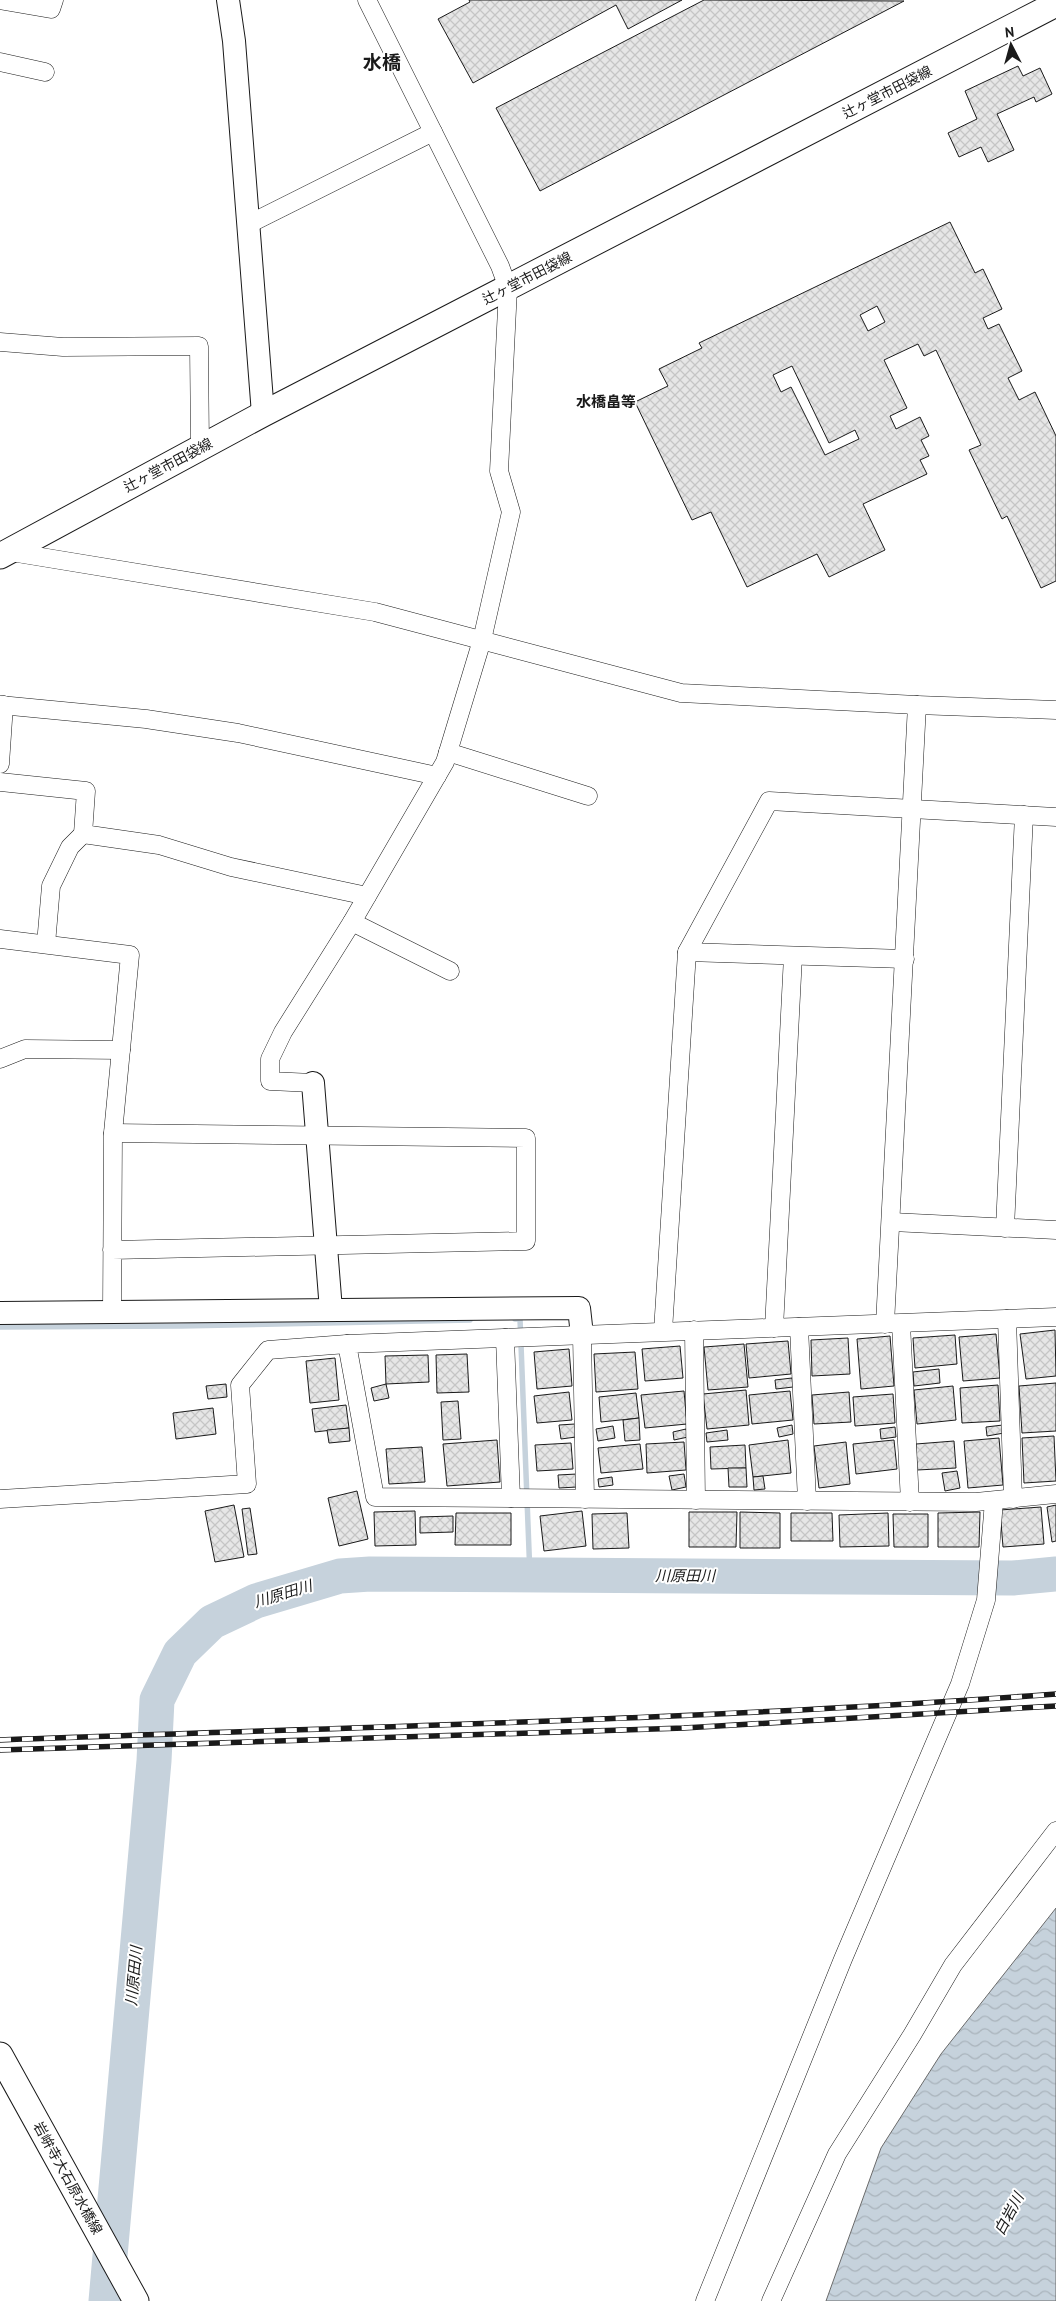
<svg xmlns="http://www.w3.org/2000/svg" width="1056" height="2301" viewBox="0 0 1056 2301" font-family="'PT Sans','Noto Sans JP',sans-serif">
  <defs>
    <pattern id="water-waves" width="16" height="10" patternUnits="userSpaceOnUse" patternTransform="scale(1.25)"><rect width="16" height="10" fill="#c6d2dc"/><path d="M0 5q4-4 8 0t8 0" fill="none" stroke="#aab4bc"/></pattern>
    <pattern id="building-cross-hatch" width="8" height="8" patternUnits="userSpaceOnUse" patternTransform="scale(1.25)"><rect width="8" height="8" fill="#e6e6e6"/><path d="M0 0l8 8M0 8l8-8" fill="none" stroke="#c5c5c5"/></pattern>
  </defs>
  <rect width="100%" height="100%" fill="#fff"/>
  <!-- water -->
  <path fill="url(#water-waves)" stroke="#6a6a6a" d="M 1056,1908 L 1056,2301 L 826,2301 L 881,2148 L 941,2054 Z"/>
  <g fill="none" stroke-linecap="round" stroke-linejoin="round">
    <!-- stream -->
    <g stroke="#c6d2dc" stroke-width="5.5">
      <path d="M 515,1319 L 520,1319 L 530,1576"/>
      <path d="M 0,1327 L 181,1326 L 470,1320"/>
    </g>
    <!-- river -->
    <path stroke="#c6d2dc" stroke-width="35" d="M 106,2301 L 154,1761 L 157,1700 L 180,1653 L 212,1622 L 256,1601 L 340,1576 L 370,1574 L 1013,1578 L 1056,1574"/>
  </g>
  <!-- building -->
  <g fill="url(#building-cross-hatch)" stroke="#1a1a1a" fill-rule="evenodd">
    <path d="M 469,0 L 682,0 L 628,29 L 616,5 L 473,83 L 438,19 L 470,2 Z"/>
    <path d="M 704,0 L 904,1 L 540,191 L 496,108 Z"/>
    <path d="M 1018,66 L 1023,76 L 1040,68 L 1052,94 L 1036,102 L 1034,97 L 997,114 L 1014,150 L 988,162 L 981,147 L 959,157 L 948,133 L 977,119 L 965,91 Z"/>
    <path d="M 950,222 L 975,273 L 983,269 L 1002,309 L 983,318 L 988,329 L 999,324 L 1022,371 L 1008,378 L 1019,400 L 1035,392 L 1056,436 L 1056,581 L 1041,588 L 1007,516 L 1002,519 L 969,450 L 981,445 L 936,350 L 924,356 L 918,344 L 884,360 L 907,408 L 890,416 L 896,429 L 920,417 L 929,436 L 921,440 L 929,456 L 920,460 L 927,474 L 863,504 L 885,550 L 829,577 L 817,554 L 747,587 L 711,512 L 692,520 L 635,402 L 668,386 L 659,369 L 702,348 L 699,343 ZM 877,306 L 885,322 L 868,331 L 860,315 ZM 792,366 L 829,443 L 855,430 L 859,439 L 825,455 L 791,387 L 781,392 L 773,375 Z"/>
    <path d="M 1055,1330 L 1056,1376 L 1026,1379 L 1020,1334 Z"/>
    <path d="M 996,1334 L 1000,1378 L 963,1381 L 959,1337 Z"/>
    <path d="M 955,1335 L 957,1364 L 915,1368 L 913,1338 Z"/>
    <path d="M 890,1336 L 894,1386 L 861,1389 L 857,1339 Z"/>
    <path d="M 848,1338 L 850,1374 L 812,1376 L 811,1340 Z"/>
    <path d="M 788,1341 L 791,1374 L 749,1378 L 746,1344 Z"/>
    <path d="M 744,1344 L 748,1387 L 708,1390 L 704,1347 Z"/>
    <path d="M 680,1346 L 683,1378 L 645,1381 L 642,1349 Z"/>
    <path d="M 569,1349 L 572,1386 L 537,1389 L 534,1352 Z"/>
    <path d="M 635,1352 L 638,1389 L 596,1392 L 594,1354 Z"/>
    <path d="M 467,1354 L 469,1392 L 437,1393 L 436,1355 Z"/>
    <path d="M 428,1355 L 429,1382 L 386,1384 L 385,1356 Z"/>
    <path d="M 335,1358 L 339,1400 L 310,1403 L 306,1361 Z"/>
    <path d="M 939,1369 L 940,1383 L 914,1386 L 913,1372 Z"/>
    <path d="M 792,1378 L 793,1387 L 776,1389 L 775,1380 Z"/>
    <path d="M 1056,1383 L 1056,1431 L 1022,1433 L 1019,1386 Z"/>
    <path d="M 226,1384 L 227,1397 L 208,1399 L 206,1386 Z"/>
    <path d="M 386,1384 L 389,1398 L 374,1401 L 371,1388 Z"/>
    <path d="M 998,1385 L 1000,1421 L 962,1423 L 960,1388 Z"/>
    <path d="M 953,1386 L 956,1420 L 917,1424 L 914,1390 Z"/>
    <path d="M 746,1390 L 749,1425 L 707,1429 L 703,1394 Z"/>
    <path d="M 684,1391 L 687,1424 L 645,1428 L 641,1395 Z"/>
    <path d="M 790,1391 L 793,1420 L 752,1424 L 749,1395 Z"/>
    <path d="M 569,1392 L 572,1420 L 537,1423 L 534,1396 Z"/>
    <path d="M 849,1392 L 851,1422 L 814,1424 L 812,1395 Z"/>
    <path d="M 636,1393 L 639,1418 L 601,1422 L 599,1397 Z"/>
    <path d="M 893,1394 L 895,1423 L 855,1426 L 853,1397 Z"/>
    <path d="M 458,1401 L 461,1439 L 443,1440 L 441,1402 Z"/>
    <path d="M 346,1405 L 349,1428 L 315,1432 L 312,1409 Z"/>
    <path d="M 213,1408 L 216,1434 L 176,1439 L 173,1413 Z"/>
    <path d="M 639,1418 L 640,1440 L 625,1441 L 623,1420 Z"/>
    <path d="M 575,1424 L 576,1437 L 561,1439 L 559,1425 Z"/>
    <path d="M 792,1425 L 793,1434 L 779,1437 L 777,1428 Z"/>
    <path d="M 1003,1425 L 1004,1433 L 987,1436 L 986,1427 Z"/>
    <path d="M 613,1426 L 615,1438 L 598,1441 L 596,1429 Z"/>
    <path d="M 895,1427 L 896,1437 L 881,1439 L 880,1429 Z"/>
    <path d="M 349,1428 L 350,1441 L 329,1443 L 327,1430 Z"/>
    <path d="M 686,1429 L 688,1437 L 674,1440 L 673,1432 Z"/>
    <path d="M 727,1430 L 728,1440 L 707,1442 L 706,1433 Z"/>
    <path d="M 1054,1436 L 1056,1481 L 1024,1483 L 1022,1438 Z"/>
    <path d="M 999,1438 L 1003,1485 L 968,1488 L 964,1441 Z"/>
    <path d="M 497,1440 L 500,1482 L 447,1486 L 443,1444 Z"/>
    <path d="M 788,1440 L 791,1473 L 753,1477 L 749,1445 Z"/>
    <path d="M 894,1440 L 897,1469 L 856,1474 L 853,1444 Z"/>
    <path d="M 954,1441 L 956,1468 L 917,1470 L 916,1444 Z"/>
    <path d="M 684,1442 L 686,1470 L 647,1473 L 646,1444 Z"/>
    <path d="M 846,1442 L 850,1484 L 819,1488 L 814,1446 Z"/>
    <path d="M 571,1443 L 573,1469 L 537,1471 L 535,1445 Z"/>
    <path d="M 640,1444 L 643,1469 L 601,1473 L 598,1448 Z"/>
    <path d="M 745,1445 L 746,1468 L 711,1469 L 710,1447 Z"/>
    <path d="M 422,1447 L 425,1482 L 389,1484 L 386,1449 Z"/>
    <path d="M 728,1468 L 746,1468 L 747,1487 L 729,1487 Z"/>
    <path d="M 957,1471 L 960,1488 L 945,1491 L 942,1473 Z"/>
    <path d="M 577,1474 L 577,1487 L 559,1488 L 558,1475 Z"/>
    <path d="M 684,1474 L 686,1487 L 672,1490 L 669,1476 Z"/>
    <path d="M 763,1476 L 765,1489 L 754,1490 L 753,1477 Z"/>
    <path d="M 612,1477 L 613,1485 L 599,1487 L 598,1479 Z"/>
    <path d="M 357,1491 L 368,1539 L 339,1546 L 328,1498 Z"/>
    <path d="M 234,1505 L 244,1557 L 215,1562 L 205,1511 Z"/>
    <path d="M 1056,1505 L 1056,1541 L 1052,1542 L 1047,1507 Z"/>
    <path d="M 1041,1507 L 1044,1544 L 1003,1547 L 1000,1510 Z"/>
    <path d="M 250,1508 L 257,1554 L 248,1555 L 242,1509 Z"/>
    <path d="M 415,1511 L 416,1545 L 375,1546 L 374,1512 Z"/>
    <path d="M 582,1511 L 586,1546 L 544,1551 L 540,1516 Z"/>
    <path d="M 689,1512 L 737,1512 L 736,1547 L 689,1547 Z"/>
    <path d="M 740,1512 L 780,1513 L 780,1548 L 740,1548 Z"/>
    <path d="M 980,1512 L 979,1547 L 938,1547 L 938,1513 Z"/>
    <path d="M 456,1513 L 511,1513 L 511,1545 L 455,1545 Z"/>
    <path d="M 627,1513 L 629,1548 L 593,1549 L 592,1514 Z"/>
    <path d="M 791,1513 L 832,1513 L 833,1541 L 791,1541 Z"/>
    <path d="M 888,1513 L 889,1546 L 840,1547 L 839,1515 Z"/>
    <path d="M 893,1514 L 928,1514 L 928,1547 L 894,1547 Z"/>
    <path d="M 453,1516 L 453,1532 L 420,1533 L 420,1517 Z"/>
  </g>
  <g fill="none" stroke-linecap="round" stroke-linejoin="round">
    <!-- minor casing -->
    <g stroke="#1a1a1a" stroke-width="19">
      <g id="minor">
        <path d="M 0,0 L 51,9 L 54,0"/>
        <path d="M 0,62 L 45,72"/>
        <path d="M 249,224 L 433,132"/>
        <path d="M 0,342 L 63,347 L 199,346 L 200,448"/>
        <path d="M 5,551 L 375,612 L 681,693 L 917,705 L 1056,710"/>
        <path d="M 0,705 L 146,719 L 238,733 L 437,776"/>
        <path d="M 448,752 L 588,796"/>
        <path d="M 0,764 L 4,705"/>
        <path d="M 0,782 L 86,791 L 83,834 L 159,845 L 231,867 L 367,896"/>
        <path d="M 352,922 L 450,971"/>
        <path d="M 0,939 L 130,955 L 113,1133"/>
        <path d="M 46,944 L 51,886 L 70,847 L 83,834"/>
        <path d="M 687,952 L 905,959"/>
        <path d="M 0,1059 L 25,1049 L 121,1050"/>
        <path d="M 313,1083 L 270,1081 L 270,1059 L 283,1032 L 352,922 L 445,762 L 482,640 L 511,512 L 499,471 L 508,288 L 500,266 L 367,0"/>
        <path d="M 892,1222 L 1056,1230"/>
        <path d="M 1005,1228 L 1024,815"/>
        <path d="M 112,1312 L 113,1133 L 526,1138 L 526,1241 L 112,1250"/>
        <path d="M 1056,1317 L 347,1344 L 375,1497 L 976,1502 L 1056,1494"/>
        <path d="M 1007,1319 L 1013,1499"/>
        <path d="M 885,1324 L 917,705"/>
        <path d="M 901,1324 L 910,1502"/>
        <path d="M 799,1327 L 807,1501"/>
        <path d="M 774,1328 L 793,956"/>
        <path d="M 694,1330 L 696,1500"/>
        <path d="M 663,1331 L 687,952 L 769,801 L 1056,817"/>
        <path d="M 582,1335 L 585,1499"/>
        <path d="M 505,1338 L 511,1498"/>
        <path d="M 0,1499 L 247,1484 L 240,1385 L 268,1350 L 347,1344"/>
        <path d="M 705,2301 L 843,1959 L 960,1684 L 986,1600 L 994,1501"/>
        <path d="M 771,2301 L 837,2154 L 912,2035 L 953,1965 L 1056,1831"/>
      </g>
    </g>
    <!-- tertiary casing -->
    <g stroke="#1a1a1a" stroke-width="24">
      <g id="tertiary">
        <path d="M 228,0 L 234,41 L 263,414"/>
        <path d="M 313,1083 L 331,1310"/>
        <path d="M 0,1313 L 579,1308 L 582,1335"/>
      </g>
    </g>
    <!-- secondary casing -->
    <g stroke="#1a1a1a" stroke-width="27">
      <g id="secondary">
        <path d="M 0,556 L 263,414 L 1056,4"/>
        <path d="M 0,2055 L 136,2301"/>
      </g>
    </g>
    <!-- minor -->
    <use href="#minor" stroke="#fff" stroke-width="18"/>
    <!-- tertiary -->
    <use href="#tertiary" stroke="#fff" stroke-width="22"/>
    <!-- secondary -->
    <use href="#secondary" stroke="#fff" stroke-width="25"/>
    <!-- rail casing -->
    <g stroke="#1a1a1a" stroke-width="5.5">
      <g id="rail">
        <path d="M 0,1740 C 352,1727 705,1720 1056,1694"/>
        <path d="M 0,1750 L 684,1728 L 1056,1706"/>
      </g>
    </g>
    <!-- rail -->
    <use href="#rail" stroke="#fff" stroke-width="4" stroke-dasharray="11" stroke-linecap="butt"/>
  </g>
  <g text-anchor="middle" stroke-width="4" stroke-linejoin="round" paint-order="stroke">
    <!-- street labels -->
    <g font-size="14" fill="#1a1a1a" stroke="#fff">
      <text transform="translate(887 92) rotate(-27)" y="5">辻ヶ堂市田袋線</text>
      <text transform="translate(527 278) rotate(-27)" y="5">辻ヶ堂市田袋線</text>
      <text transform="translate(168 465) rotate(-28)" y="5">辻ヶ堂市田袋線</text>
      <text transform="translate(68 2178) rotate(61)" y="5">岩峅寺大石原水橋線</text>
    </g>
    <!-- neighbourhood labels -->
    <g font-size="15" font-weight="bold" fill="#1a1a1a" stroke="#fff">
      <text x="606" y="407">水橋畠等</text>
    </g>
    <!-- water labels -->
    <g font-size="15" font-style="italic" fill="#1a1a1a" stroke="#fff">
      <text x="685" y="1581">川原田川</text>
      <text transform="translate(283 1594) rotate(-17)" y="5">川原田川</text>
      <text transform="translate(134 1976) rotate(-85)" y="5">川原田川</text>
      <text transform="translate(1009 2214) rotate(-62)" y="5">白岩川</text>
    </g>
    <!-- district labels -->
    <g font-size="19" font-weight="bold" fill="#1a1a1a" stroke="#fff">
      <text x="382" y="69">水橋</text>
    </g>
  </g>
  <!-- north arrow -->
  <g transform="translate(1011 45) rotate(354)" stroke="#ffffff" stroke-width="4" paint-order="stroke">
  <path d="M0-4L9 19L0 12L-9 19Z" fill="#1a1a1a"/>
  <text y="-8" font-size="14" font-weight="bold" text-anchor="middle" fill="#1a1a1a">N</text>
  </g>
</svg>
